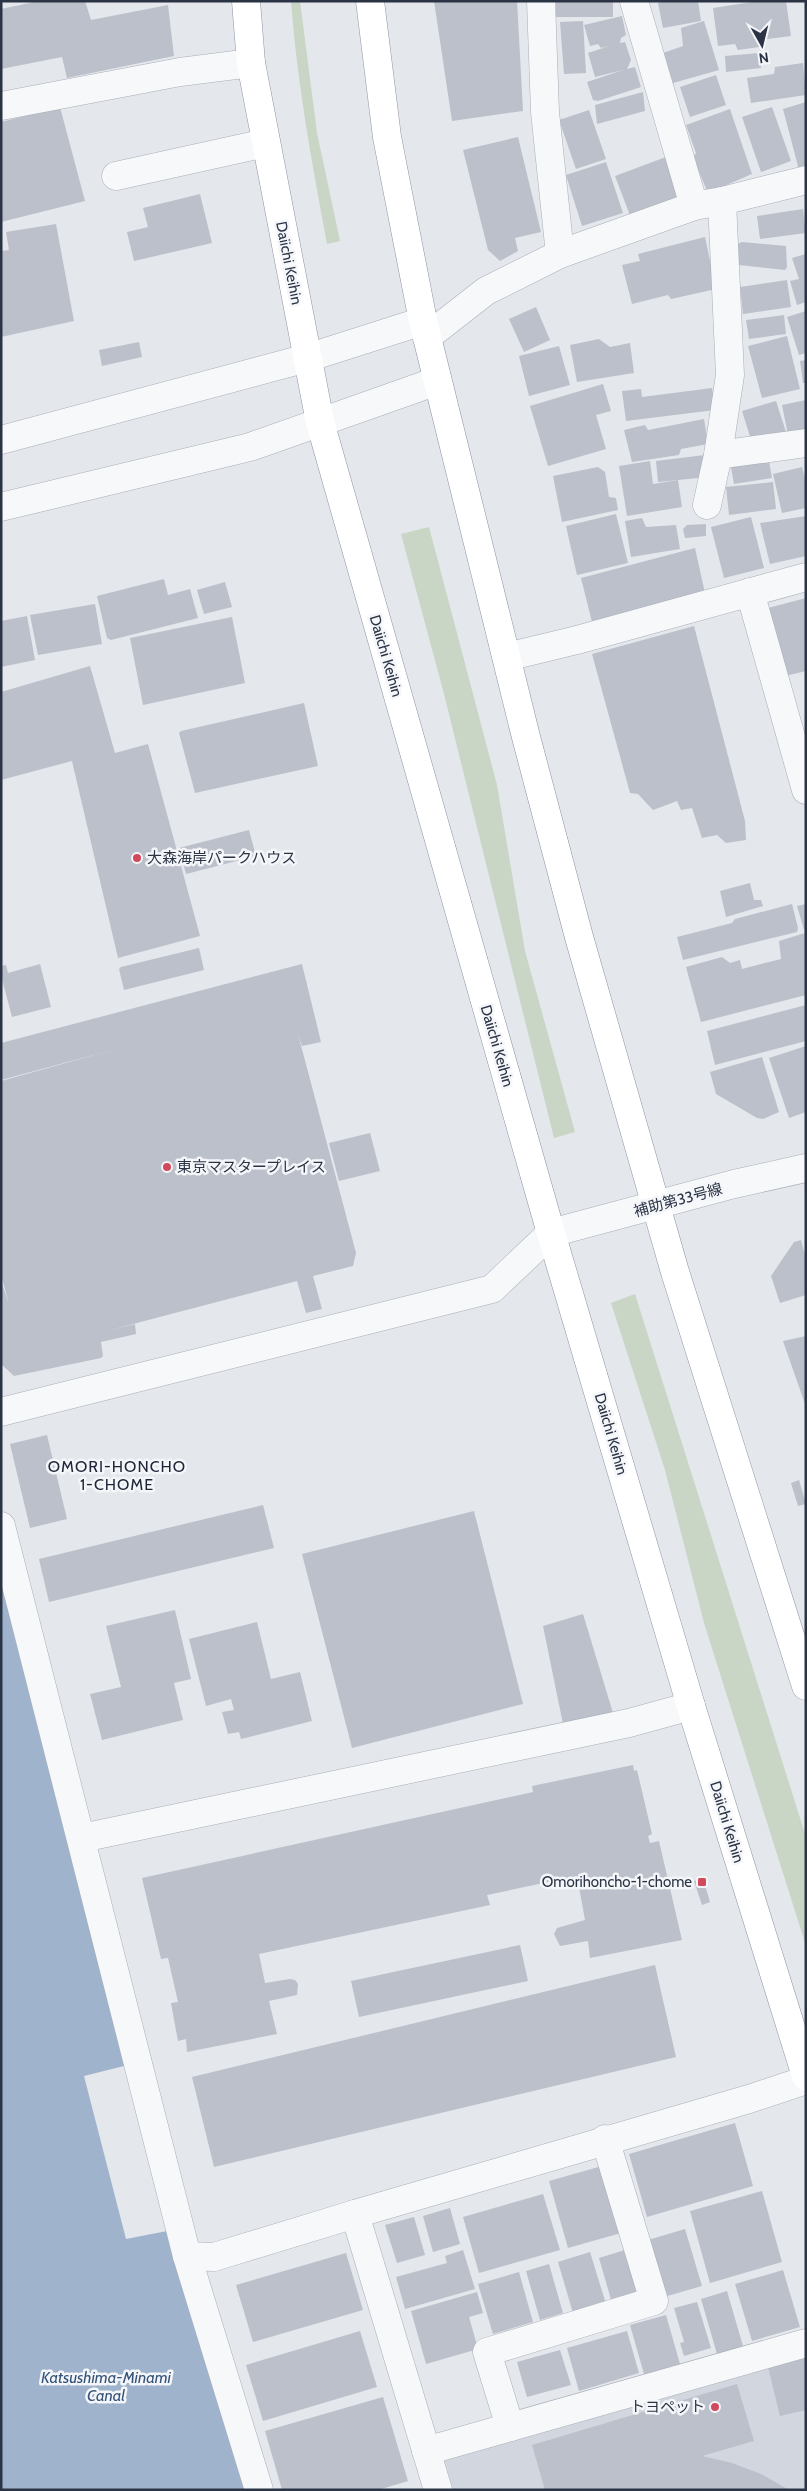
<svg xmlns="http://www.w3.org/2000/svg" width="807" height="2491" viewBox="0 0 807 2491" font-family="Cabin,'Noto Sans JP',sans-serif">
  <rect width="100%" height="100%" fill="#e4e7ec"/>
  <!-- built -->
  <path fill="#d2d6de" d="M 806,2355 L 806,2490 L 453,2490 L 444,2458 Z"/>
  <!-- green -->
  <g fill="#c9d6c5">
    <path d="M 291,1 L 300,1 L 317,133 L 340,241 L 327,244 C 312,163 297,83 291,1 Z"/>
    <path d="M 429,527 L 497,785 L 525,951 L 575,1132 L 554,1138 L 444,694 L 401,534 Z"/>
    <path d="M 635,1294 L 806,1837 L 806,1946 L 704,1623 L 665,1470 L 611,1303 Z"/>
  </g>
  <!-- water -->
  <path fill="#9fb4cc" d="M 1,1580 L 128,2065 L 84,2076 L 126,2239 L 167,2231 L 247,2490 L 1,2490 Z"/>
  <!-- building -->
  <g fill="#bbc0ca">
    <path d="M 39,1 L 85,1 L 91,20 L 168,5 L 174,56 L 67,78 L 62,57 L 1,69 L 1,9 Z"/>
    <path d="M 434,1 L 517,1 L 523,111 L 452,121 Z"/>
    <rect x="556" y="1" width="57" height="16"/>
    <path d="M 665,1 L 698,1 L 701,21 L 663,28 L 658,3 Z"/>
    <path d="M 759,1 L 786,1 L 791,36 L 761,40 L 759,47 L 738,50 L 735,44 L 718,46 L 713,8 Z"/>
    <path d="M 622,16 L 626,35 L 621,38 L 620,43 L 625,42 L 631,60 L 627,69 L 635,67 L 641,87 L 598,101 L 593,100 L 587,82 L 623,70 L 595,77 L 588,53 L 609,46 L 601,48 L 598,44 L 590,46 L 584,25 Z"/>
    <path d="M 583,21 L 586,73 L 564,74 L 560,22 Z"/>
    <path d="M 704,21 L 719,70 L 673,83 L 663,53 L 683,46 L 681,28 Z"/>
    <path d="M 759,53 L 761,68 L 726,72 L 725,56 Z"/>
    <path d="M 803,63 L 806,95 L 751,103 L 747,78 L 774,74 L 775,67 Z"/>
    <path d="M 716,75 L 726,105 L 690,117 L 680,87 Z"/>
    <path d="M 643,92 L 645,111 L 597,124 L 595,105 Z"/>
    <path d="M 806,102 L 806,168 L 799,170 L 783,109 Z"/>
    <path d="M 60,107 L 85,201 L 1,222 L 1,122 Z"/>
    <path d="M 772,107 L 791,161 L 761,172 L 742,117 Z"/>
    <path d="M 730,109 L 752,174 L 708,193 L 693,158 L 696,153 L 686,125 Z"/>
    <path d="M 589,110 L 606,159 L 576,169 L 559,120 Z"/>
    <path d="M 518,137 L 541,232 L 515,238 L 518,251 L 500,261 L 488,250 L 463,150 Z"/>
    <path d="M 666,157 L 683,202 L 631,218 L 615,176 Z"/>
    <path d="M 606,162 L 623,213 L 582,226 L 566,175 Z"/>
    <path d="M 200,194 L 212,243 L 134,261 L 127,232 L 148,227 L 143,208 Z"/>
    <path d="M 803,209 L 806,233 L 760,239 L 757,216 Z"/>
    <path d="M 56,224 L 74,321 L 1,337 L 1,251 L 9,250 L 6,232 Z"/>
    <path d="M 705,237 L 716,289 L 671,299 L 668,295 L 632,304 L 622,265 L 640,261 L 638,254 Z"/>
    <path d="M 742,242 L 786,246 L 787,267 L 785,270 L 739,265 L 738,244 Z"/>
    <path d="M 806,254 L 806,302 L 797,305 L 790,281 L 799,279 L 792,258 Z"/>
    <path d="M 787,280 L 791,307 L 743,314 L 740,287 Z"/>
    <path d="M 536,307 L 550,340 L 524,352 L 509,319 Z"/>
    <path d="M 806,311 L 806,353 L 799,355 L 787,317 Z"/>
    <path d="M 784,315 L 786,334 L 749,339 L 746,320 Z"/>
    <path d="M 787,336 L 800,389 L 762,398 L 748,346 Z"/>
    <path d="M 599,339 L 610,347 L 630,343 L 634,373 L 577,382 L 570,345 Z"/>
    <path d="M 139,342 L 142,357 L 102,366 L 99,350 Z"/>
    <path d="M 559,346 L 570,385 L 529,396 L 519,356 Z"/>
    <path d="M 806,360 L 806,383 L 803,383 L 800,361 Z"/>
    <path d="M 603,384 L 611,411 L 596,415 L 606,449 L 548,466 L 530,406 Z"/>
    <path d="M 712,388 L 715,410 L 626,421 L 622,391 L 641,389 L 642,397 Z"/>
    <path d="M 806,400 L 806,432 L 788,435 L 782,405 Z"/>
    <path d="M 776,401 L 786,432 L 752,443 L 742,411 Z"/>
    <path d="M 704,419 L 708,444 L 681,449 L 679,455 L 632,462 L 624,430 L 645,425 L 648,430 Z"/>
    <path d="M 705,455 L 708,477 L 658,482 L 656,461 Z"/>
    <path d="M 650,461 L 653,484 L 678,480 L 682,507 L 627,516 L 619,466 Z"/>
    <path d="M 769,461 L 772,478 L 734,484 L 731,467 Z"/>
    <path d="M 598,467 L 605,472 L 609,497 L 616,498 L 618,510 L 562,522 L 553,476 Z"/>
    <path d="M 802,467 L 806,483 L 806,508 L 782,513 L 773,474 Z"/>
    <path d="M 773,482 L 776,509 L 729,515 L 726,487 Z"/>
    <path d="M 616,514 L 628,563 L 577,575 L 566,526 Z"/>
    <path d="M 806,516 L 806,556 L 770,564 L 760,523 Z"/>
    <path d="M 751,517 L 764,568 L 724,578 L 711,527 Z"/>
    <path d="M 642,518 L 646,527 L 676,525 L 680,549 L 631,557 L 625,521 Z"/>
    <path d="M 706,524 L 706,536 L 685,538 L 683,529 L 687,525 Z"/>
    <path d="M 695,548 L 705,593 L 592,622 L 581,578 Z"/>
    <path d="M 164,579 L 168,595 L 190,589 L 198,618 L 111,640 L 107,638 L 97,596 Z"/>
    <path d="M 225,582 L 232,607 L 204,614 L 197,590 Z"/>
    <path d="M 806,598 L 806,671 L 785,676 L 768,608 Z"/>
    <path d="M 95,604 L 102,644 L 38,655 L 30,615 Z"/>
    <path d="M 27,616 L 35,660 L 1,667 L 1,621 Z"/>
    <path d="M 232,617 L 245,683 L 143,705 L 130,638 Z"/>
    <path d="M 694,626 L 745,821 L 746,840 L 726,843 L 717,835 L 702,838 L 692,808 L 681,810 L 677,801 L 653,810 L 638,794 L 630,793 L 592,654 Z"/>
    <path d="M 90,666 L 115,753 L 148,744 L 200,936 L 118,958 L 72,761 L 1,780 L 1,692 Z"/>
    <path d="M 304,703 L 318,766 L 195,793 L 179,733 L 181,731 Z"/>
    <path d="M 249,830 L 256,856 L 186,874 L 179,848 Z"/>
    <path d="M 750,883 L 754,900 L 761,900 L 763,906 L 726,917 L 720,891 Z"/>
    <path d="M 792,904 L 798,928 L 797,932 L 683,960 L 677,937 L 732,923 L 735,919 Z"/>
    <path d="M 806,904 L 806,995 L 701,1022 L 686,967 L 722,957 L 730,963 L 740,960 L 742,969 L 781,959 L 779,941 L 805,933 L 797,906 Z"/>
    <path d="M 199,948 L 204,970 L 124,990 L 119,969 L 121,967 Z"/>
    <path d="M 40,964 L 51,1007 L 12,1017 L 1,975 L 1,966 L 6,965 L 8,973 Z"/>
    <path d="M 302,964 L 321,1042 L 302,1046 L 298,1034 L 356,1253 L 353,1266 L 313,1276 L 322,1309 L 306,1313 L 297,1281 L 110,1330 L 135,1324 L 136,1334 L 101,1342 L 103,1356 L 101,1358 L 14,1376 L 1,1364 L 1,1281 L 9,1304 L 1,1275 L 1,1081 L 116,1049 L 1,1080 L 1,1043 Z"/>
    <path d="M 806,1005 L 806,1041 L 715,1065 L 707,1031 Z"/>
    <path d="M 806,1046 L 806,1112 L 789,1118 L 769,1058 Z"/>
    <path d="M 762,1057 L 779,1112 L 763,1119 L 757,1118 L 716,1094 L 710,1072 Z"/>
    <path d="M 370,1133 L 380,1171 L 339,1181 L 329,1143 Z"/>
    <path d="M 801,1240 L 806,1259 L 806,1295 L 780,1303 L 771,1276 L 794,1242 Z"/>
    <path d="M 806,1336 L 806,1404 L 805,1404 L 783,1341 Z"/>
    <path d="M 47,1435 L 67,1519 L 30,1528 L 10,1444 Z"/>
    <path d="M 799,1480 L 806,1504 L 798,1506 L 791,1483 Z"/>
    <path d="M 263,1505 L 274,1548 L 49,1602 L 39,1559 Z"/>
    <path d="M 474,1511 L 523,1704 L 352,1748 L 302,1554 Z"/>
    <path d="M 175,1610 L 191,1679 L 174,1683 L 183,1720 L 102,1740 L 90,1694 L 121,1687 L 106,1626 Z"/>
    <path d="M 583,1614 L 613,1713 L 563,1724 L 543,1626 Z"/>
    <path d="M 257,1622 L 271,1679 L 300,1672 L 312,1721 L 241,1739 L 239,1732 L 228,1734 L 222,1712 L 234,1710 L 231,1699 L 206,1706 L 189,1639 Z"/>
    <path d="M 633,1765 L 634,1771 L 637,1770 L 652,1834 L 648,1836 L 650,1843 L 659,1841 L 682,1940 L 590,1958 L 588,1941 L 560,1946 L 554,1934 L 557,1928 L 585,1920 L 577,1876 L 487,1895 L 490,1905 L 259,1954 L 265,1983 L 290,1979 L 295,1980 L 298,1984 L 297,1995 L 269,2001 L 277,2034 L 187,2052 L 186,2039 L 178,2041 L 171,2003 L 178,2002 L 168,1958 L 161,1959 L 142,1878 L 533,1792 L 532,1786 Z"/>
    <path d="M 703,1879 L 710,1902 L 702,1905 L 694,1881 Z"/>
    <path d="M 520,1945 L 528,1981 L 359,2017 L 351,1981 Z"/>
    <path d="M 655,1965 L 676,2057 L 214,2167 L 192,2077 Z"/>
    <path d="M 735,2123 L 753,2186 L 647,2217 L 629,2154 Z"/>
    <path d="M 602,2166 L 621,2233 L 568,2248 L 549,2181 Z"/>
    <path d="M 762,2191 L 782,2262 L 710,2283 L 690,2211 Z"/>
    <path d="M 543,2194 L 560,2250 L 479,2273 L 463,2217 Z"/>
    <path d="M 450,2208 L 460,2244 L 433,2252 L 423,2216 Z"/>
    <path d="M 414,2217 L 425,2255 L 397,2263 L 385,2225 Z"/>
    <path d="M 685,2229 L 702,2286 L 664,2297 L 648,2240 Z"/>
    <path d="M 463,2250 L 475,2289 L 405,2309 L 396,2277 L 447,2263 L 445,2256 Z"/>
    <path d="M 625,2250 L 638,2296 L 612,2303 L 599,2258 Z"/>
    <path d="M 590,2252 L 606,2304 L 573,2313 L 558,2262 Z"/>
    <path d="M 346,2253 L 363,2310 L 253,2342 L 236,2285 Z"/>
    <path d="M 549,2264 L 563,2313 L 540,2320 L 526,2271 Z"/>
    <path d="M 783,2270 L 800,2327 L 752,2341 L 735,2284 Z"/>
    <path d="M 519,2272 L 533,2322 L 493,2334 L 478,2284 Z"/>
    <path d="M 727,2291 L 743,2346 L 717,2354 L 701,2299 Z"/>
    <path d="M 477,2292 L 483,2313 L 469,2317 L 478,2349 L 426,2364 L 411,2311 Z"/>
    <path d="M 697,2302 L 711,2348 L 684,2356 L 680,2343 L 684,2342 L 674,2308 Z"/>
    <path d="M 666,2315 L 680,2364 L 644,2374 L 630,2325 Z"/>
    <path d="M 360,2331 L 377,2387 L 263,2421 L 246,2365 Z"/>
    <path d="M 627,2331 L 639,2373 L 579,2391 L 567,2348 Z"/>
    <path d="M 560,2350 L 571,2385 L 527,2397 L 517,2362 Z"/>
    <path d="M 806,2358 L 806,2410 L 780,2416 L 768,2367 Z"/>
    <path d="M 737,2384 L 754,2441 L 702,2456 L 732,2463 L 761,2474 L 789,2490 L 545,2490 L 532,2445 Z"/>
    <path d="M 383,2397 L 408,2481 L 378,2490 L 282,2490 L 265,2431 Z"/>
  </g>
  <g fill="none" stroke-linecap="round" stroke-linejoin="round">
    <!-- minor casing -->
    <g stroke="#a9aeb7" stroke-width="29">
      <g id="minor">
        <path d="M 541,1 L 545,112 L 560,254"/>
        <path d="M 634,1 L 694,206"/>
        <path d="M 1,106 L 180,72 L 251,63"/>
        <path d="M 116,176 L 266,143"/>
        <path d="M 427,337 L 486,291 L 560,254 L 694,206 L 722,201 L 806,180"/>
        <path d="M 1,440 L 307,358 L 423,321"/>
        <path d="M 718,455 L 806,443"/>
        <path d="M 707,505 L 718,455 L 730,375 L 722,201"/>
        <path d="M 1,507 L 250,447 L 437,381"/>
        <path d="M 750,592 L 806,790"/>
        <path d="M 507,657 L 577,640 L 806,577"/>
        <path d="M 1,1412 L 492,1289 L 551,1233 L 734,1184 L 806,1168"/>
        <path d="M 1,1526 L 187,2256 L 259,2490"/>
        <path d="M 82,1838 L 629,1723 L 691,1706"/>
        <path d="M 187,2256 L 214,2257 L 355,2214"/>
        <path d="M 510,2427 L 487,2352 L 654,2301 L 605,2139"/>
        <path d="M 426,2451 L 806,2343"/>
        <path d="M 438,2490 L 355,2214 L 749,2099 L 806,2080"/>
      </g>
    </g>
    <!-- highway casing -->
    <g stroke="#8b94a3" stroke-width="29">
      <g id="highway">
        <path d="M 246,1 L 251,63 L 320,422 L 551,1233 L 691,1706 L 806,2076"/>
        <path d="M 370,1 L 387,137 L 423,321 L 526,737 L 579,937 L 675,1272 L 806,1686"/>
      </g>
    </g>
    <!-- minor -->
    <use href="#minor" stroke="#f7f8fa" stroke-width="28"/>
    <!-- highway -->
    <use href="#highway" stroke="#fff" stroke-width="28"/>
  </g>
  <!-- markers -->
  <g fill="#d1495b" stroke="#f4f6f9" stroke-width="2">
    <circle cx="137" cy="858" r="5"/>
    <circle cx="167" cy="1167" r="5"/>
    <rect x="697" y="1877" width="10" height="10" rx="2.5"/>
    <circle cx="715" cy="2407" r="5"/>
  </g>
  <g text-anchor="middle" stroke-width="5" stroke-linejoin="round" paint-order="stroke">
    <!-- street labels -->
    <g font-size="15" fill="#2b3445" stroke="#f4f6f9">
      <text transform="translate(289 263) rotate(79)" y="5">Daiichi Keihin</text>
      <text transform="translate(386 656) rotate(74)" y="5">Daiichi Keihin</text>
      <text transform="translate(497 1046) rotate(74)" y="5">Daiichi Keihin</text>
      <text transform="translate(678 1200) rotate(-15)" y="5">補助第33号線</text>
      <text transform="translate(611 1434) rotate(74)" y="5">Daiichi Keihin</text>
      <text transform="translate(727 1822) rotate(73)" y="5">Daiichi Keihin</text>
    </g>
    <!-- poi labels -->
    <g font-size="15" fill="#2b3445" stroke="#f4f6f9" text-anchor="start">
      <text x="147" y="863">大森海岸パークハウス</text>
      <text x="177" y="1172">東京マスタープレイス</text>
      <text x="692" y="1887" text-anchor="end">Omorihoncho-1-chome</text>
      <text x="705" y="2412" text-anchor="end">トヨペット</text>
    </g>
    <!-- neighbourhood labels -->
    <g font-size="16" letter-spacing="1" fill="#1d2536" stroke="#f4f6f9">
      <text x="117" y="1472">OMORI-HONCHO<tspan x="117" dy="18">1-CHOME</tspan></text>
    </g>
    <!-- water labels -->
    <g font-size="16" font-style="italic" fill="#34527a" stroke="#f4f6f9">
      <text x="106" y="2383">Katsushima-Minami<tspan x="106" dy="18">Canal</tspan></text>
    </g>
  </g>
  <!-- border -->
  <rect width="807" height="2491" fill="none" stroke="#2b3445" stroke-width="5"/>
  <!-- north arrow -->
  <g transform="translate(762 45) rotate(172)" stroke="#f4f6f9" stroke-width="4" paint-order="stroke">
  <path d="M0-4L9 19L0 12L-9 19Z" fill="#2b3445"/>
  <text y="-8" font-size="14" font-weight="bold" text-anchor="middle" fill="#2b3445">N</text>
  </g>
</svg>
